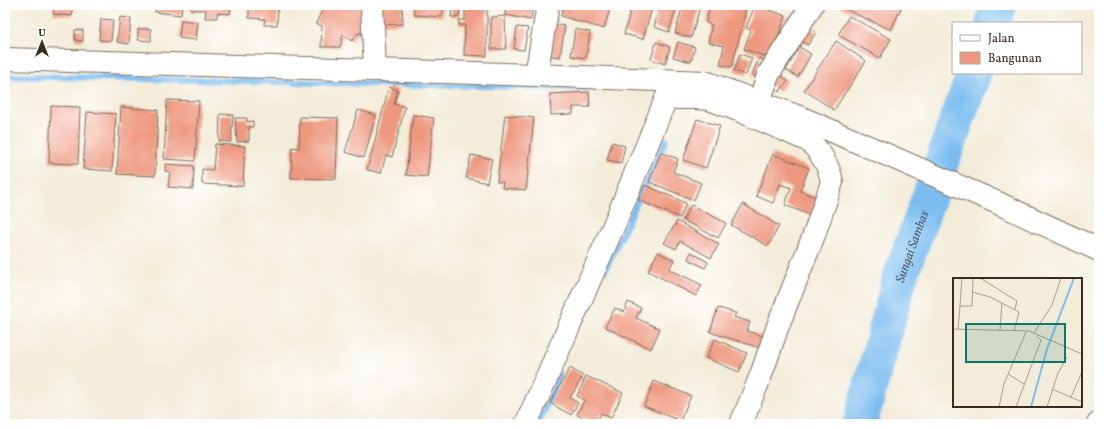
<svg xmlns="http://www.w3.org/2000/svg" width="1104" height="429" viewBox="0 0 1104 429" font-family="Vollkorn,serif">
  <rect width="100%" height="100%" fill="#fff"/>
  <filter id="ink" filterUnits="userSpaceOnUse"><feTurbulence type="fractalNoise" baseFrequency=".025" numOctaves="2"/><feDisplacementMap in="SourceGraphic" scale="8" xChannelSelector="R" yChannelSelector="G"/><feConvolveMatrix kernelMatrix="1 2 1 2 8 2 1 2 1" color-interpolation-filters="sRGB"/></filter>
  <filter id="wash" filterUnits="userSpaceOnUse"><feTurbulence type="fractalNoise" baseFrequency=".012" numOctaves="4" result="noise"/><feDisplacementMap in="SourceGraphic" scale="16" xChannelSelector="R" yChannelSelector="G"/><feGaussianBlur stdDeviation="0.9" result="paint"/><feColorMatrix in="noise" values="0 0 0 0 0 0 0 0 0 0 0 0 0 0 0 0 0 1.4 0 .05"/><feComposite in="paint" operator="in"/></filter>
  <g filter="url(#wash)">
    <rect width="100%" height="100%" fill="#f3ecd8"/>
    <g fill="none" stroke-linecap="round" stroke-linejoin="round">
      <!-- stream -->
      <g stroke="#7bbdf0" stroke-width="6">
        <path d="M 5,76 L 587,88"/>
        <path d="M 605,271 L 666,140"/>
        <path d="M 538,424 L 560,375"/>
      </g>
      <!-- river -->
      <g stroke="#7bbdf0" stroke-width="35">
        <path d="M 993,23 L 999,5"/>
        <path id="s1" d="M 860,424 L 900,277 L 974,73"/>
      </g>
    </g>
    <g id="blocks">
      <!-- building -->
      <g fill="#ee987f">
        <path d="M 55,5 L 73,5 L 72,16 L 53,14 Z"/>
        <path d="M 132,5 L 148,5 L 148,8 L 132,6 Z"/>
        <path d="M 156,5 L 182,5 L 181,15 L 155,12 Z"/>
        <path d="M 191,5 L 231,5 L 230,14 L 217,13 L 217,18 L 205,18 L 206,10 L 191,10 Z"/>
        <path d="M 249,5 L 278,5 L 277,25 L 264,25 L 265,19 L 249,18 Z"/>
        <path d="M 323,5 L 362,5 L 364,33 L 358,33 L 352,41 L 343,35 L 340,47 L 321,47 L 322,26 L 316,23 L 324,6 Z"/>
        <path d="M 381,5 L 402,5 L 403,24 L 381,25 Z"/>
        <path d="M 414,5 L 444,5 L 442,17 L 414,15 Z"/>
        <path d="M 506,5 L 533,5 L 531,20 L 505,15 Z"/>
        <path d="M 564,5 L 611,5 L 604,29 L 561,16 Z"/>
        <path d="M 632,5 L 653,5 L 643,39 L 624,34 Z"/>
        <path d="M 660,5 L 677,5 L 669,32 L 654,27 Z"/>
        <path d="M 683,5 L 693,5 L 700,7 L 691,38 L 675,33 Z"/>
        <path d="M 710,5 L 729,5 L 729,6 L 746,10 L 732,67 L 720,65 L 724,46 L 708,42 L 712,25 L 706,23 Z"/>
        <path d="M 755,5 L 770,5 L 769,10 L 786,16 L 770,58 L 744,49 L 751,30 L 746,28 Z"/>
        <path d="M 836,5 L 899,5 L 902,6 L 891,30 Z"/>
        <path d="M 465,7 L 487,7 L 487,56 L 464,55 L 465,25 L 459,25 L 459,20 L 465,20 Z"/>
        <path d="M 452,8 L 460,8 L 459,17 L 451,17 Z"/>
        <path d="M 505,16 L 506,49 L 491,49 L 491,17 Z"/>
        <path d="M 849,16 L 891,39 L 880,58 L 838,35 Z"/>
        <path d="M 120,17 L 131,18 L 129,44 L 117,42 Z"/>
        <path d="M 101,19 L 113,20 L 111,41 L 99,40 Z"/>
        <path d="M 181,20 L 198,22 L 196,40 L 179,38 Z"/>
        <path d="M 550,24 L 565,26 L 560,57 L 545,55 Z"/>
        <path d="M 804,25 L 816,32 L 808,45 L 796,38 Z"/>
        <path d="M 517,27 L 528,28 L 524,50 L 514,49 Z"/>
        <path d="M 138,29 L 151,29 L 151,41 L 138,40 Z"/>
        <path d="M 575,29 L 590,32 L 586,58 L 571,56 Z"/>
        <path d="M 75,30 L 83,30 L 83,41 L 75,40 Z"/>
        <path d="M 836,41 L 866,61 L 834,110 L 804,90 Z"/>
        <path d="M 656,42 L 670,47 L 665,64 L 651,59 Z"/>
        <path d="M 678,42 L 695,47 L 691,62 L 673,57 Z"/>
        <path d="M 799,47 L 811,54 L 798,77 L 786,70 Z"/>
        <path d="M 740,54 L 752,58 L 746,75 L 734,71 Z"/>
        <path d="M 759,58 L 769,63 L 762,79 L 752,75 Z"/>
        <path d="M 777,73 L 788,81 L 779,92 L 769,84 Z"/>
        <path d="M 389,87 L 398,90 L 394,104 L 405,107 L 392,157 L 386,155 L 381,173 L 367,170 Z"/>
        <path d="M 589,92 L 590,107 L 573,107 L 573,114 L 551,115 L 550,94 Z"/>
        <path d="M 167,100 L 199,101 L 195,161 L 164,159 Z"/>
        <path d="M 51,106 L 80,107 L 78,164 L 49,163 Z"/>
        <path d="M 121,107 L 158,110 L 155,176 L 117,174 Z"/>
        <path d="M 358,110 L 376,115 L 364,158 L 345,152 Z"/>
        <path d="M 87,112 L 116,114 L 112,171 L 83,169 Z"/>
        <path d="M 220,114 L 233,115 L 231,142 L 219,141 Z"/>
        <path d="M 413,115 L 434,118 L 427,177 L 406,175 Z"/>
        <path d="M 505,115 L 534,118 L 526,190 L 502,188 L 503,182 L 497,182 Z"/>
        <path d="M 300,117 L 338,118 L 336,179 L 291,178 L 292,147 L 299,148 Z"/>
        <path d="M 235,118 L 247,118 L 247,122 L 253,121 L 253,127 L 249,127 L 249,141 L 237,142 Z"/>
        <path d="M 697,119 L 720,126 L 706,168 L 683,160 Z"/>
        <path d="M 612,142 L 625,146 L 621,163 L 607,160 Z"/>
        <path d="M 215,144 L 245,146 L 243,186 L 202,184 L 202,169 L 213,170 Z"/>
        <path d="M 661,152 L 678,159 L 673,172 L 701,183 L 694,200 L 649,182 Z"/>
        <path d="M 773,154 L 809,168 L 800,191 L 819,198 L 812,216 L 785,205 L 791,188 L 780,184 L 773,203 L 756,196 Z"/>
        <path d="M 471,155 L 492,159 L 487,183 L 466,178 Z"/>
        <path d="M 165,164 L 194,166 L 193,189 L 168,187 L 170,172 L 165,171 Z"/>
        <path d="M 645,185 L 686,203 L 680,218 L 638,200 Z"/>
        <path d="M 743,204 L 779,226 L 768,246 L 731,225 Z"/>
        <path d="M 691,205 L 726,223 L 718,238 L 683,220 Z"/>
        <path d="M 677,221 L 719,244 L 711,258 L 680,241 L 676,249 L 664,243 Z"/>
        <path d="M 658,252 L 674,260 L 669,269 L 702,285 L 696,296 L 648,271 Z"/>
        <path d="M 691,252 L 708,262 L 705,268 L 688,259 Z"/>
        <path d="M 628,302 L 641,308 L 636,318 L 660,329 L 651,349 L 605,327 L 615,308 L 624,312 Z"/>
        <path d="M 718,308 L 736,313 L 734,317 L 750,322 L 747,331 L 763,336 L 760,348 L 710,332 Z"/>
        <path d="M 715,339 L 747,353 L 739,372 L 706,358 Z"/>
        <path d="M 570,368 L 583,376 L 570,398 L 578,403 L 571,415 L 550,403 Z"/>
        <path d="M 586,376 L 623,393 L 611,418 L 601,413 L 596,423 L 577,415 L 584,400 L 577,396 Z"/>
        <path d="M 654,381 L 691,396 L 680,421 L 644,406 Z"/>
      </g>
    </g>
  </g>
  <g filter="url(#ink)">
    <use href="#blocks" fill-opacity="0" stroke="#7b6e5f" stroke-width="1"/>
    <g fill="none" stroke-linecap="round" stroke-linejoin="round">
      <!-- minor casing -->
      <g stroke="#7b6e5f" stroke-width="24">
        <g id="minor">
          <path d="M 372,5 L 375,70"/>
          <path d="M 536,75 L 548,5"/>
          <path d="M 667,98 L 696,98 L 709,99 L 738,110 L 807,140 C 819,148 830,168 832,182 L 814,235 L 779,323 L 761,375 L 741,424"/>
          <path d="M 759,103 L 768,75 L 812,5"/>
          <path d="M 526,424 L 614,225 L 672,84"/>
          <path d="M 1098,424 L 1099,423"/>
        </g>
      </g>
      <!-- major casing -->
      <g stroke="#7b6e5f" stroke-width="24">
        <path id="major" d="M 5,59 L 536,75 L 705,82 L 802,118 L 998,203 L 1099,250"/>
      </g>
      <!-- minor -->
      <use href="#minor" stroke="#fff" stroke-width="22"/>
      <!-- major -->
      <use href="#major" stroke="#fff" stroke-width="22"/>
    </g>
  </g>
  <g text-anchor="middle" stroke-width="3.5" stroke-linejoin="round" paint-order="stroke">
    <!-- water labels -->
    <g font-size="13" font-style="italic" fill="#515d68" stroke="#fff">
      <text dy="5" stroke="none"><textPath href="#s1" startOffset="185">Sungai Sambas</textPath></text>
    </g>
  </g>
  <!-- overview -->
  <g transform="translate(953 278)">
    <rect width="129" height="129" fill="#f3ecd8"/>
    <path fill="none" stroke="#7bbdf0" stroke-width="2" d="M 78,129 L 94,71 L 121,0"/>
    <path fill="none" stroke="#a99e8e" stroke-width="1" d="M 27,0 L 64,23 L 62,31M 19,14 L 37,19 L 66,34 L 61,53M 7,28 L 9,0M 0,51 L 76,53 L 129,76M 5,51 L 7,28 L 19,28 L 20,0M 47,52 L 49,25M 81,55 L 99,27 L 108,0M 55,96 L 71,106M 99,111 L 129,124M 118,119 L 129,94M 46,129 L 51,106 L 73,54M 63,129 L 88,62 L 83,58M 94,129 L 105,95 L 114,79"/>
    <path fill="#0f766e" fill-opacity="0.15" stroke="#0f766e" stroke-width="2" d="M 13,46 L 112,46 L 112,84 L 13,84 Z"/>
    <rect width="129" height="129" fill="none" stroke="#3b2a1e" stroke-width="2"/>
  </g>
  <!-- margin -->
  <rect width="1104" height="429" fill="none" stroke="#fff" stroke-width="20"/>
  <!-- legend -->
  <rect x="952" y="22" width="130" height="52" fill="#ffffff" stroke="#b1aaa5"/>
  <rect x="960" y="35" width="20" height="6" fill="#ffffff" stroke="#b1aaa5"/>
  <text x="988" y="42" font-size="12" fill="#3b2a1e">Jalan</text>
  <rect x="960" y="52" width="20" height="12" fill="#ee987f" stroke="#b1aaa5"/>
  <text x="988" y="62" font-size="12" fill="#3b2a1e">Bangunan</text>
  <!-- north arrow -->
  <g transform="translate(42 42)" stroke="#ffffff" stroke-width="3" paint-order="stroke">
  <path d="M0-3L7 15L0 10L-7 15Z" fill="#3b2a1e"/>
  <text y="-6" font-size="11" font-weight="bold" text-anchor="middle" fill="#3b2a1e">U</text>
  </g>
</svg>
